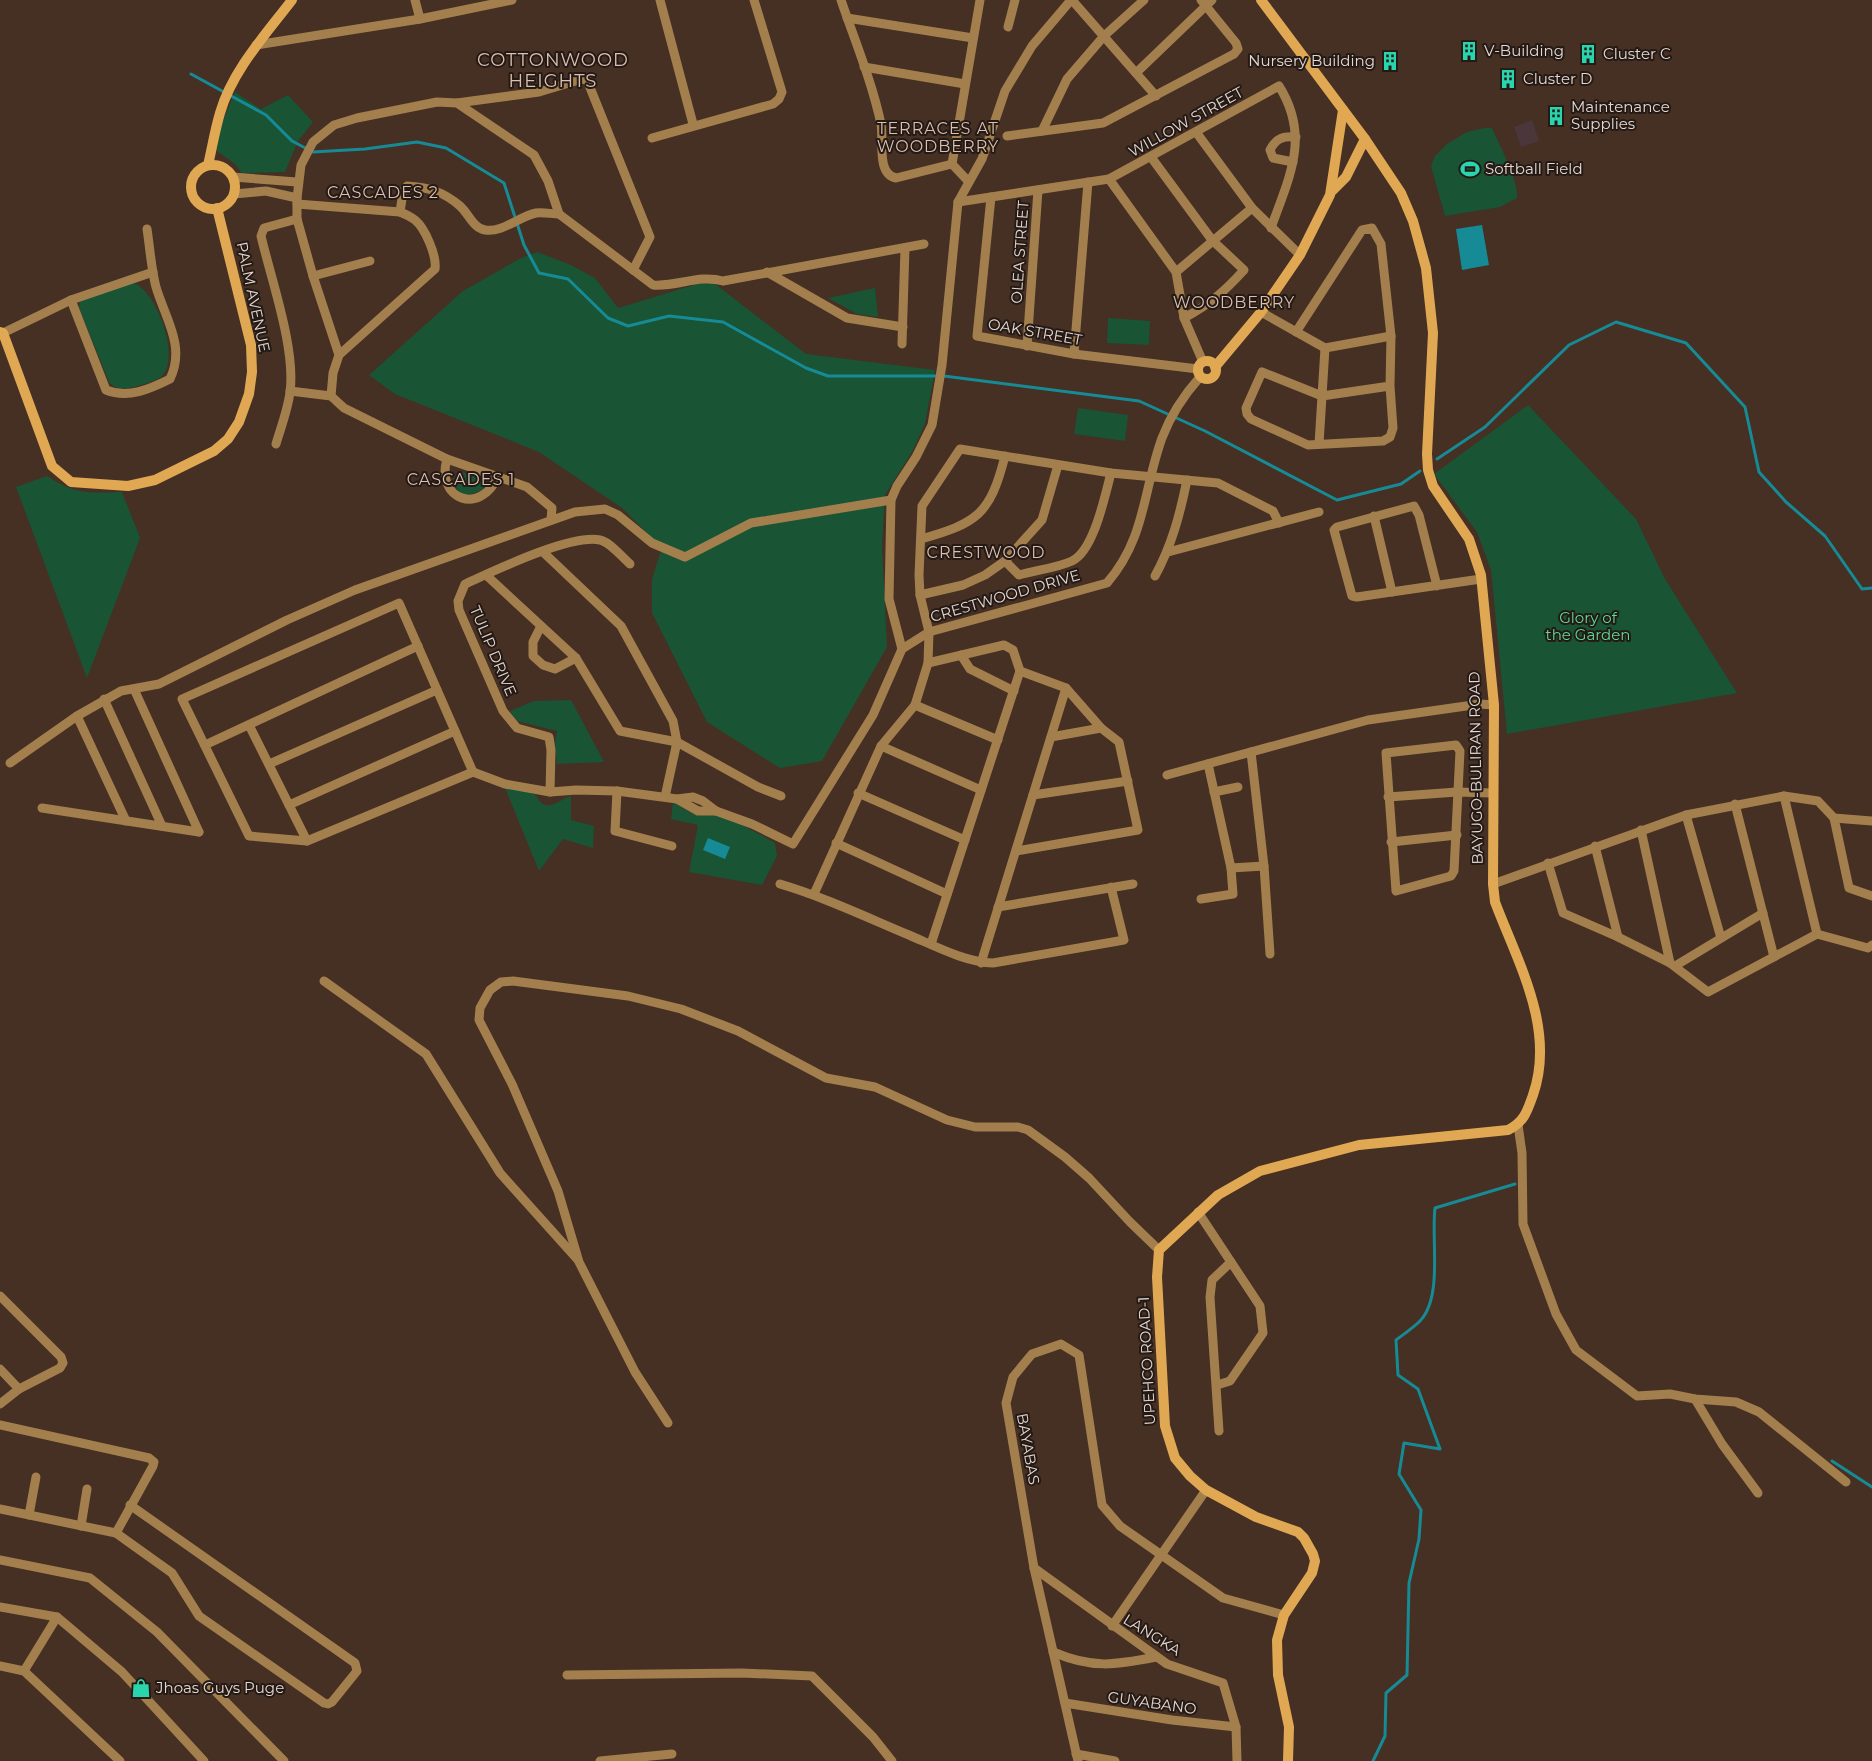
<svg xmlns="http://www.w3.org/2000/svg" width="1872" height="1761" viewBox="0 0 1872 1761" font-family="Montserrat,sans-serif">
  <rect width="100%" height="100%" fill="#462f23"/>
  <!-- industrial -->
  <path fill="#4b363b" d="M 1532,120 L 1539,141 L 1521,147 L 1514,127 Z"/>
  <!-- green -->
  <g fill="#195435">
    <path d="M 235,92 L 261,109 L 288,95 L 313,122 L 298,141 L 285,172 L 242,173 L 235,164 L 217,151 L 219,130 Z"/>
    <path d="M 1485,128 L 1492,128 C 1499,144 1519,182 1517,198 L 1500,207 L 1445,216 L 1431,166 L 1435,156 L 1447,144 L 1467,132 Z"/>
    <path d="M 537,252 L 571,265 L 595,278 L 618,308 L 710,280 L 806,354 L 935,370 L 925,424 L 912,452 L 885,495 L 882,546 L 887,647 L 822,761 L 780,768 L 707,722 L 652,613 L 652,580 L 660,553 L 665,545 L 653,539 L 622,508 L 539,452 L 395,394 L 369,375 L 463,291 L 519,259 Z"/>
    <path d="M 130,282 C 155,285 181,356 163,375 C 156,382 143,384 134,387 C 124,389 116,390 109,382 L 79,308 L 80,300 Z"/>
    <path d="M 875,288 L 878,317 L 857,314 L 828,298 Z"/>
    <path d="M 1108,318 L 1150,321 L 1149,345 L 1107,343 Z"/>
    <path d="M 1528,405 L 1636,519 L 1665,579 L 1737,693 L 1507,734 L 1491,570 L 1477,532 L 1434,474 Z"/>
    <path d="M 1078,408 L 1128,415 L 1125,441 L 1074,434 Z"/>
    <path d="M 462,472 L 482,479 L 484,484 L 483,490 L 468,495 L 460,493 L 454,484 L 454,477 Z"/>
    <path d="M 47,476 C 76,495 89,493 122,492 L 140,538 L 87,678 L 16,487 Z"/>
    <path d="M 571,700 L 604,762 L 557,764 L 555,742 L 557,731 L 517,721 L 510,711 L 534,701 Z"/>
    <path d="M 503,783 L 536,795 C 545,815 558,800 571,796 L 571,820 L 594,826 L 593,848 L 563,839 L 539,871 Z"/>
    <path d="M 673,803 C 682,805 687,813 697,815 C 702,817 706,813 711,814 C 734,819 755,832 775,843 L 777,856 L 762,885 L 689,872 L 698,825 L 671,819 Z"/>
  </g>
  <!-- water -->
  <g fill="#168b96">
    <path d="M 1482,225 L 1489,265 L 1462,270 L 1456,229 Z"/>
    <path d="M 708,838 L 730,847 L 725,859 L 703,850 Z"/>
  </g>
  <g fill="none" stroke-linecap="round" stroke-linejoin="round">
    <!-- stream -->
    <g stroke="#168b96" stroke-width="3">
      <path d="M 191,74 L 266,115 L 292,141 L 313,152 L 365,149 L 417,142 L 446,148 L 504,183 L 524,245 L 539,273 L 568,279 L 608,318 L 628,326 L 669,316 L 723,322 L 806,368 L 828,376 L 944,376 L 1139,401 L 1205,431 L 1337,500 L 1401,484 L 1420,471"/>
      <path d="M 1437,459 L 1485,427 L 1569,345 L 1616,322 L 1686,343 L 1745,407 L 1759,472 L 1786,502 L 1825,536 L 1862,589 L 1872,588"/>
      <path d="M 1832,1461 L 1872,1487"/>
      <path d="M 1373,1761 L 1385,1736 L 1386,1693 L 1407,1675 L 1409,1583 L 1419,1539 L 1421,1510 L 1399,1474 L 1404,1443 L 1440,1449 L 1418,1389 L 1398,1375 L 1396,1340 C 1404,1334 1413,1328 1420,1321 C 1443,1297 1431,1240 1435,1208 L 1515,1184"/>
    </g>
    <!-- street -->
    <g stroke="#a37f4d" stroke-width="9">
      <path d="M 415,0 L 420,19"/>
      <path d="M 660,0 L 693,124"/>
      <path d="M 841,0 C 855,41 872,82 881,124 C 884,140 876,174 896,178 L 952,164 L 968,181"/>
      <path d="M 1072,0 L 1156,96"/>
      <path d="M 847,18 L 973,38"/>
      <path d="M 1008,27 L 1015,0"/>
      <path d="M 256,45 L 420,19 L 512,0"/>
      <path d="M 864,67 L 965,84"/>
      <path d="M 1136,73 L 1212,0"/>
      <path d="M 457,103 L 539,92 L 582,79 L 587,80 L 650,237 L 633,270"/>
      <path d="M 1042,131 L 1067,79 L 1104,36 L 1144,0"/>
      <path d="M 1196,132 L 1252,208 L 1300,255"/>
      <path d="M 1007,136 L 1103,123 L 1234,54 L 1238,49 L 1236,43 L 1201,0"/>
      <path d="M 652,138 L 773,104 L 779,99 L 782,92 L 754,0"/>
      <path d="M 1151,157 L 1212,240 L 1244,270 C 1224,292 1210,304 1184,318"/>
      <path d="M 1293,162 L 1273,158 L 1270,150 C 1276,138 1283,136 1296,137"/>
      <path d="M 952,164 L 980,0"/>
      <path d="M 233,177 L 297,182"/>
      <path d="M 1109,179 L 1176,272 L 1184,318 L 1203,362"/>
      <path d="M 234,194 L 266,191 L 297,198"/>
      <path d="M 991,197 L 977,336 L 1074,354 L 1198,369"/>
      <path d="M 958,202 L 1109,179 L 1279,86 C 1311,137 1289,177 1271,228"/>
      <path d="M 297,204 L 400,212 C 405,214 411,217 415,220 C 425,228 437,256 435,269 L 339,355"/>
      <path d="M 400,212 L 403,192 L 407,186 C 428,187 444,192 460,206 C 469,214 473,228 485,230 C 502,233 520,216 536,213 C 543,212 552,214 559,214"/>
      <path d="M 767,272 L 847,318 L 903,327"/>
      <path d="M 1176,272 L 1252,208"/>
      <path d="M 313,276 L 370,261"/>
      <path d="M 71,300 L 106,390 C 128,399 150,389 170,379 C 186,346 165,318 156,287 C 151,268 150,248 147,229"/>
      <path d="M 1261,312 L 1325,348 L 1391,336"/>
      <path d="M 1296,332 L 1362,230 L 1372,228 L 1381,244 L 1391,336 L 1390,386 L 1393,428 L 1390,437 L 1383,441 L 1308,445 L 1251,419 L 1247,414 L 1246,408 L 1262,372 L 1322,396 L 1390,386"/>
      <path d="M 3,333 L 71,300 L 153,272"/>
      <path d="M 902,344 L 905,248"/>
      <path d="M 1027,346 L 1038,190"/>
      <path d="M 1074,354 L 1088,182"/>
      <path d="M 290,391 L 331,396 L 344,408 L 447,459 L 527,487 L 552,508 L 551,520"/>
      <path d="M 331,396 L 333,373 L 339,355 L 313,276 L 297,219 L 297,198 L 301,165 L 313,142 L 334,125 L 357,118 L 437,102 L 457,103 L 534,155 L 548,181 L 559,214 L 653,285 C 677,287 699,274 723,281 L 924,244"/>
      <path d="M 276,444 C 281,427 288,409 290,392 C 296,349 271,279 261,236 L 264,228 L 297,219"/>
      <path d="M 1319,444 L 1325,348"/>
      <path d="M 447,459 C 435,500 481,516 498,476"/>
      <path d="M 1374,516 L 1392,592"/>
      <path d="M 921,539 C 977,523 990,515 1005,456"/>
      <path d="M 543,552 L 621,626 L 673,721 L 677,742 L 665,797"/>
      <path d="M 1168,552 L 1319,512"/>
      <path d="M 1005,561 L 1019,575 C 1036,570 1057,568 1072,561 C 1094,551 1105,495 1111,473"/>
      <path d="M 486,575 L 576,658 L 620,731 L 677,742 L 758,787 L 781,796"/>
      <path d="M 1155,576 C 1172,545 1180,514 1187,480"/>
      <path d="M 1437,586 L 1419,515 L 1414,506 L 1337,527 L 1334,530 L 1352,596 L 1357,597 C 1398,591 1440,585 1481,579"/>
      <path d="M 920,595 L 963,585 L 985,575 L 1005,561 L 1042,520 L 1058,465"/>
      <path d="M 399,603 L 473,772 L 307,841 L 249,836 L 182,699 Z"/>
      <path d="M 541,626 L 533,642 L 533,656 L 543,665 L 555,669 L 576,658"/>
      <path d="M 902,649 L 889,599 L 891,500 L 897,486 L 916,457 L 932,425 L 942,365 L 958,202 L 982,159 L 1005,91 L 1032,46 L 1071,0"/>
      <path d="M 961,655 L 970,669 L 1014,691"/>
      <path d="M 928,663 L 1004,645 L 1013,650 L 1020,671 L 931,944"/>
      <path d="M 134,689 L 199,832"/>
      <path d="M 104,699 L 162,826"/>
      <path d="M 915,705 L 998,740"/>
      <path d="M 77,716 L 126,821"/>
      <path d="M 249,725 L 307,841"/>
      <path d="M 1051,737 L 1101,728"/>
      <path d="M 205,745 L 418,646"/>
      <path d="M 1456,745 L 1460,751 L 1454,871 L 1451,876 L 1396,891 L 1386,753 Z"/>
      <path d="M 881,746 L 981,790"/>
      <path d="M 1251,752 L 1264,866 L 1270,954"/>
      <path d="M 10,763 L 77,716 L 121,691 L 159,684 L 287,620 L 355,590 L 575,512 L 605,509 L 618,515 L 652,543 L 685,557 L 751,523 L 891,500"/>
      <path d="M 269,764 L 437,690"/>
      <path d="M 473,772 L 505,784 L 550,792 L 576,790 L 617,791 L 677,799 L 693,797 L 703,801 L 716,811"/>
      <path d="M 1167,775 L 1368,720 L 1480,704 L 1494,705"/>
      <path d="M 617,791 L 615,831 L 672,846"/>
      <path d="M 550,792 L 551,750 L 549,737 L 517,728 L 503,711 L 459,610 L 458,601 L 465,584 C 494,571 570,534 600,540 C 610,542 622,557 630,564"/>
      <path d="M 1214,792 L 1238,787"/>
      <path d="M 858,793 L 965,840"/>
      <path d="M 1033,795 L 1128,781"/>
      <path d="M 1784,796 L 1817,934"/>
      <path d="M 1388,797 L 1457,792 L 1492,793"/>
      <path d="M 677,799 L 698,811 L 716,811 L 752,824 L 793,844 L 873,715 L 902,649 L 929,632 L 1107,583 C 1146,538 1143,490 1162,438 C 1171,414 1184,395 1200,377"/>
      <path d="M 1735,804 L 1774,957"/>
      <path d="M 289,805 L 455,731"/>
      <path d="M 42,808 L 199,832"/>
      <path d="M 1686,815 L 1721,938"/>
      <path d="M 1834,818 L 1849,888 L 1872,896"/>
      <path d="M 1641,830 L 1670,963"/>
      <path d="M 1391,842 L 1457,835"/>
      <path d="M 836,843 L 947,894"/>
      <path d="M 1595,846 L 1618,937"/>
      <path d="M 1016,851 L 1138,830 L 1119,742 L 1101,728 L 1066,688 L 1020,671"/>
      <path d="M 1548,863 L 1563,913 L 1618,937 L 1670,963 L 1708,992 L 1817,934 L 1868,948 L 1872,945"/>
      <path d="M 1231,868 L 1264,866"/>
      <path d="M 780,884 C 824,897 866,917 909,935 C 935,946 965,962 993,963 L 1124,940 L 1111,887"/>
      <path d="M 1493,884 L 1686,815 L 1784,796 L 1818,801 L 1834,818 L 1872,821"/>
      <path d="M 814,894 L 881,746 L 915,705 L 928,663 L 929,632 L 920,595 L 919,575 L 922,506 L 960,449 L 1111,473 L 1218,483 L 1273,511 L 1279,523"/>
      <path d="M 1201,899 L 1233,894 L 1231,868 L 1208,764"/>
      <path d="M 998,907 L 1133,884"/>
      <path d="M 981,963 L 1066,688"/>
      <path d="M 1675,966 L 1763,913"/>
      <path d="M 324,981 L 426,1054 L 500,1173 L 578,1260"/>
      <path d="M 1518,1125 L 1522,1153 L 1523,1224 L 1556,1314 L 1576,1350 L 1637,1396 L 1670,1394 L 1695,1399 L 1736,1402 L 1759,1412 L 1846,1482"/>
      <path d="M 1198,1212 L 1260,1306 L 1263,1333 L 1230,1381 L 1217,1385"/>
      <path d="M 0,1296 L 61,1357 L 63,1363 L 60,1368 L 19,1389 L 0,1404"/>
      <path d="M 0,1369 L 19,1389"/>
      <path d="M 1695,1399 L 1722,1444 L 1758,1493"/>
      <path d="M 668,1423 L 635,1372 L 579,1262 L 558,1191 L 512,1084 L 479,1020 L 480,1008 L 490,990 L 501,982 L 513,981 L 628,996 L 681,1009 L 738,1031 L 826,1078 L 875,1087 L 947,1120 L 975,1127 L 1018,1127 L 1028,1130 L 1065,1157 L 1089,1178 L 1130,1222 L 1159,1250"/>
      <path d="M 0,1425 L 149,1458 L 154,1462 L 153,1466 L 116,1533"/>
      <path d="M 1219,1431 L 1210,1297 L 1212,1280 L 1231,1262"/>
      <path d="M 0,1509 L 116,1533 L 172,1573 L 199,1616 L 324,1703 L 328,1704 L 332,1702 L 357,1671 L 355,1663 L 130,1505"/>
      <path d="M 29,1515 L 36,1477"/>
      <path d="M 81,1526 L 87,1489"/>
      <path d="M 0,1560 L 90,1578 L 157,1632 L 284,1761"/>
      <path d="M 1034,1568 L 1167,1664 L 1223,1683 L 1236,1727 L 1237,1761"/>
      <path d="M 0,1607 L 57,1617 L 122,1672 L 204,1761"/>
      <path d="M 1112,1626 L 1206,1490"/>
      <path d="M 1053,1652 C 1093,1669 1115,1665 1156,1657"/>
      <path d="M 0,1666 L 24,1671 L 120,1761"/>
      <path d="M 24,1671 L 57,1617"/>
      <path d="M 567,1675 L 742,1673 L 812,1676 L 873,1737 L 892,1761"/>
      <path d="M 1065,1703 L 1172,1720 L 1236,1727"/>
      <path d="M 1076,1754 L 1115,1761"/>
      <path d="M 600,1761 L 672,1754"/>
      <path d="M 1078,1761 L 1034,1568 L 1006,1403 L 1013,1377 L 1032,1354 L 1061,1344 L 1079,1355 L 1102,1505 L 1120,1526 L 1223,1598 L 1284,1615"/>
    </g>
    <!-- secondary -->
    <g stroke="#e1a853" stroke-width="10">
      <path d="M 1261,0 L 1365,139 L 1401,193 L 1413,221 L 1426,268 L 1433,333 L 1427,454 L 1428,470 L 1433,486 L 1469,539 L 1481,575 L 1494,705 L 1493,884 L 1495,902 C 1518,963 1556,1029 1533,1095 C 1527,1112 1524,1122 1508,1130 L 1359,1145 L 1260,1171 L 1218,1195 L 1159,1250 L 1157,1277 L 1165,1426 L 1175,1458 L 1190,1476 L 1206,1490 L 1256,1517 L 1298,1532 L 1304,1538 L 1313,1554 L 1315,1561 L 1312,1573 L 1284,1615 L 1277,1640 L 1278,1675 L 1289,1727 L 1288,1761"/>
      <path d="M 208,165 C 212,148 215,130 220,113 C 232,71 266,34 292,0"/>
      <circle cx="213" cy="187" r="22"/>
      <path d="M 1332,191 L 1346,177 L 1365,139"/>
      <path d="M 0,332 L 3,333 L 52,466 L 71,482 L 128,486 L 155,480 L 214,451 L 228,439 L 239,422 L 249,394 L 252,372 L 251,345 L 217,208"/>
      <circle cx="1207" cy="370" r="9"/>
      <path d="M 1215,367 L 1261,312 L 1300,255 L 1330,195 L 1343,110"/>
    </g>
  </g>
  <!-- icons -->
  <defs>
    <g id="building-bare" transform="scale(1.5)"><path d="M-4-6H4V6H1V3H-1V6H-4ZM-2.5-4.3h1.7v1.8h-1.7ZM.8-4.3h1.7v1.8H.8ZM-2.5-1h1.7V.8h-1.7ZM.8-1h1.7V.8H.8Z" fill="#28d5ad" stroke="#241a15" stroke-width="2.5" paint-order="stroke"/></g>
    <g id="stadium-bare" transform="scale(1.5)"><path d="M0-5a6.5 5 0 1 0 0 10a6.5 5 0 1 0 0-10ZM-3.5-1.8h7v3.6h-7Z" fill="#28d5ad" stroke="#241a15" stroke-width="2.5" paint-order="stroke"/></g>
    <g id="shop-bare" transform="scale(1.5)"><path d="M-5-2.5h2.3a2.7 3.5 0 0 1 5.4 0H5L5.5 6h-11ZM-1.5-2.5h3a1.5 2.3 0 0 0-3 0Z" fill="#28d5ad" stroke="#241a15" stroke-width="2.5" paint-order="stroke"/></g>
  </defs>
  <g fill-rule="evenodd">
    <use href="#building-bare" x="1469" y="51"/>
    <use href="#building-bare" x="1588" y="54"/>
    <use href="#building-bare" x="1390" y="61"/>
    <use href="#building-bare" x="1508" y="79"/>
    <use href="#building-bare" x="1556" y="116"/>
    <use href="#stadium-bare" x="1470" y="169"/>
    <use href="#shop-bare" x="141" y="1688"/>
  </g>
  <g text-anchor="middle" stroke-width="4" stroke-linejoin="round" paint-order="stroke">
    <!-- poi labels -->
    <g font-size="15" fill="#e6d7d0" stroke="#241a15" text-anchor="start">
      <text x="1484" y="56">V-Building</text>
      <text x="1603" y="59">Cluster C</text>
      <text x="1375" y="66" text-anchor="end">Nursery Building</text>
      <text x="1523" y="84">Cluster D</text>
      <text x="1571" y="112">Maintenance<tspan x="1571" dy="17">Supplies</tspan></text>
      <text x="1485" y="174">Softball Field</text>
      <text x="156" y="1693">Jhoas Guys Puge</text>
    </g>
    <!-- street labels -->
    <g font-size="15" fill="#e6d7d0" stroke="#241a15">
      <text transform="translate(1186 122) rotate(-29)" y="5">WILLOW STREET</text>
      <text transform="translate(1020 252) rotate(-86)" y="5">OLEA STREET</text>
      <text transform="translate(253 297) rotate(78)" y="5">PALM AVENUE</text>
      <text transform="translate(1035 332) rotate(10)" y="5">OAK STREET</text>
      <text transform="translate(1005 596) rotate(-16)" y="5">CRESTWOOD DRIVE</text>
      <text transform="translate(493 651) rotate(67)" y="5">TULIP DRIVE</text>
      <text transform="translate(1476 768) rotate(-91)" y="5">BAYUGO-BULIRAN ROAD</text>
      <text transform="translate(1147 1361) rotate(-93)" y="5">UPEHCO ROAD-1</text>
      <text transform="translate(1028 1449) rotate(80)" y="5">BAYABAS</text>
      <text transform="translate(1152 1635) rotate(32)" y="5">LANGKA</text>
      <text transform="translate(1152 1703) rotate(8)" y="5">GUYABANO</text>
    </g>
    <!-- park labels -->
    <g font-size="15" fill="#5eda96" stroke="#241a15">
      <text x="1588" y="623">Glory of<tspan x="1588" dy="17">the Garden</tspan></text>
    </g>
    <!-- neighbourhood labels -->
    <g font-size="16" letter-spacing="1" fill="#dcbfb0" stroke="#241a15">
      <text x="938" y="134">TERRACES AT<tspan x="938" dy="18">WOODBERRY</tspan></text>
      <text x="383" y="198">CASCADES 2</text>
      <text x="1234" y="308">WOODBERRY</text>
      <text x="461" y="485">CASCADES 1</text>
      <text x="986" y="558">CRESTWOOD</text>
    </g>
    <!-- quarter labels -->
    <g font-size="18" letter-spacing="1" fill="#dcbfb0" stroke="#241a15">
      <text x="553" y="66">COTTONWOOD<tspan x="553" dy="21">HEIGHTS</tspan></text>
    </g>
  </g>
</svg>
